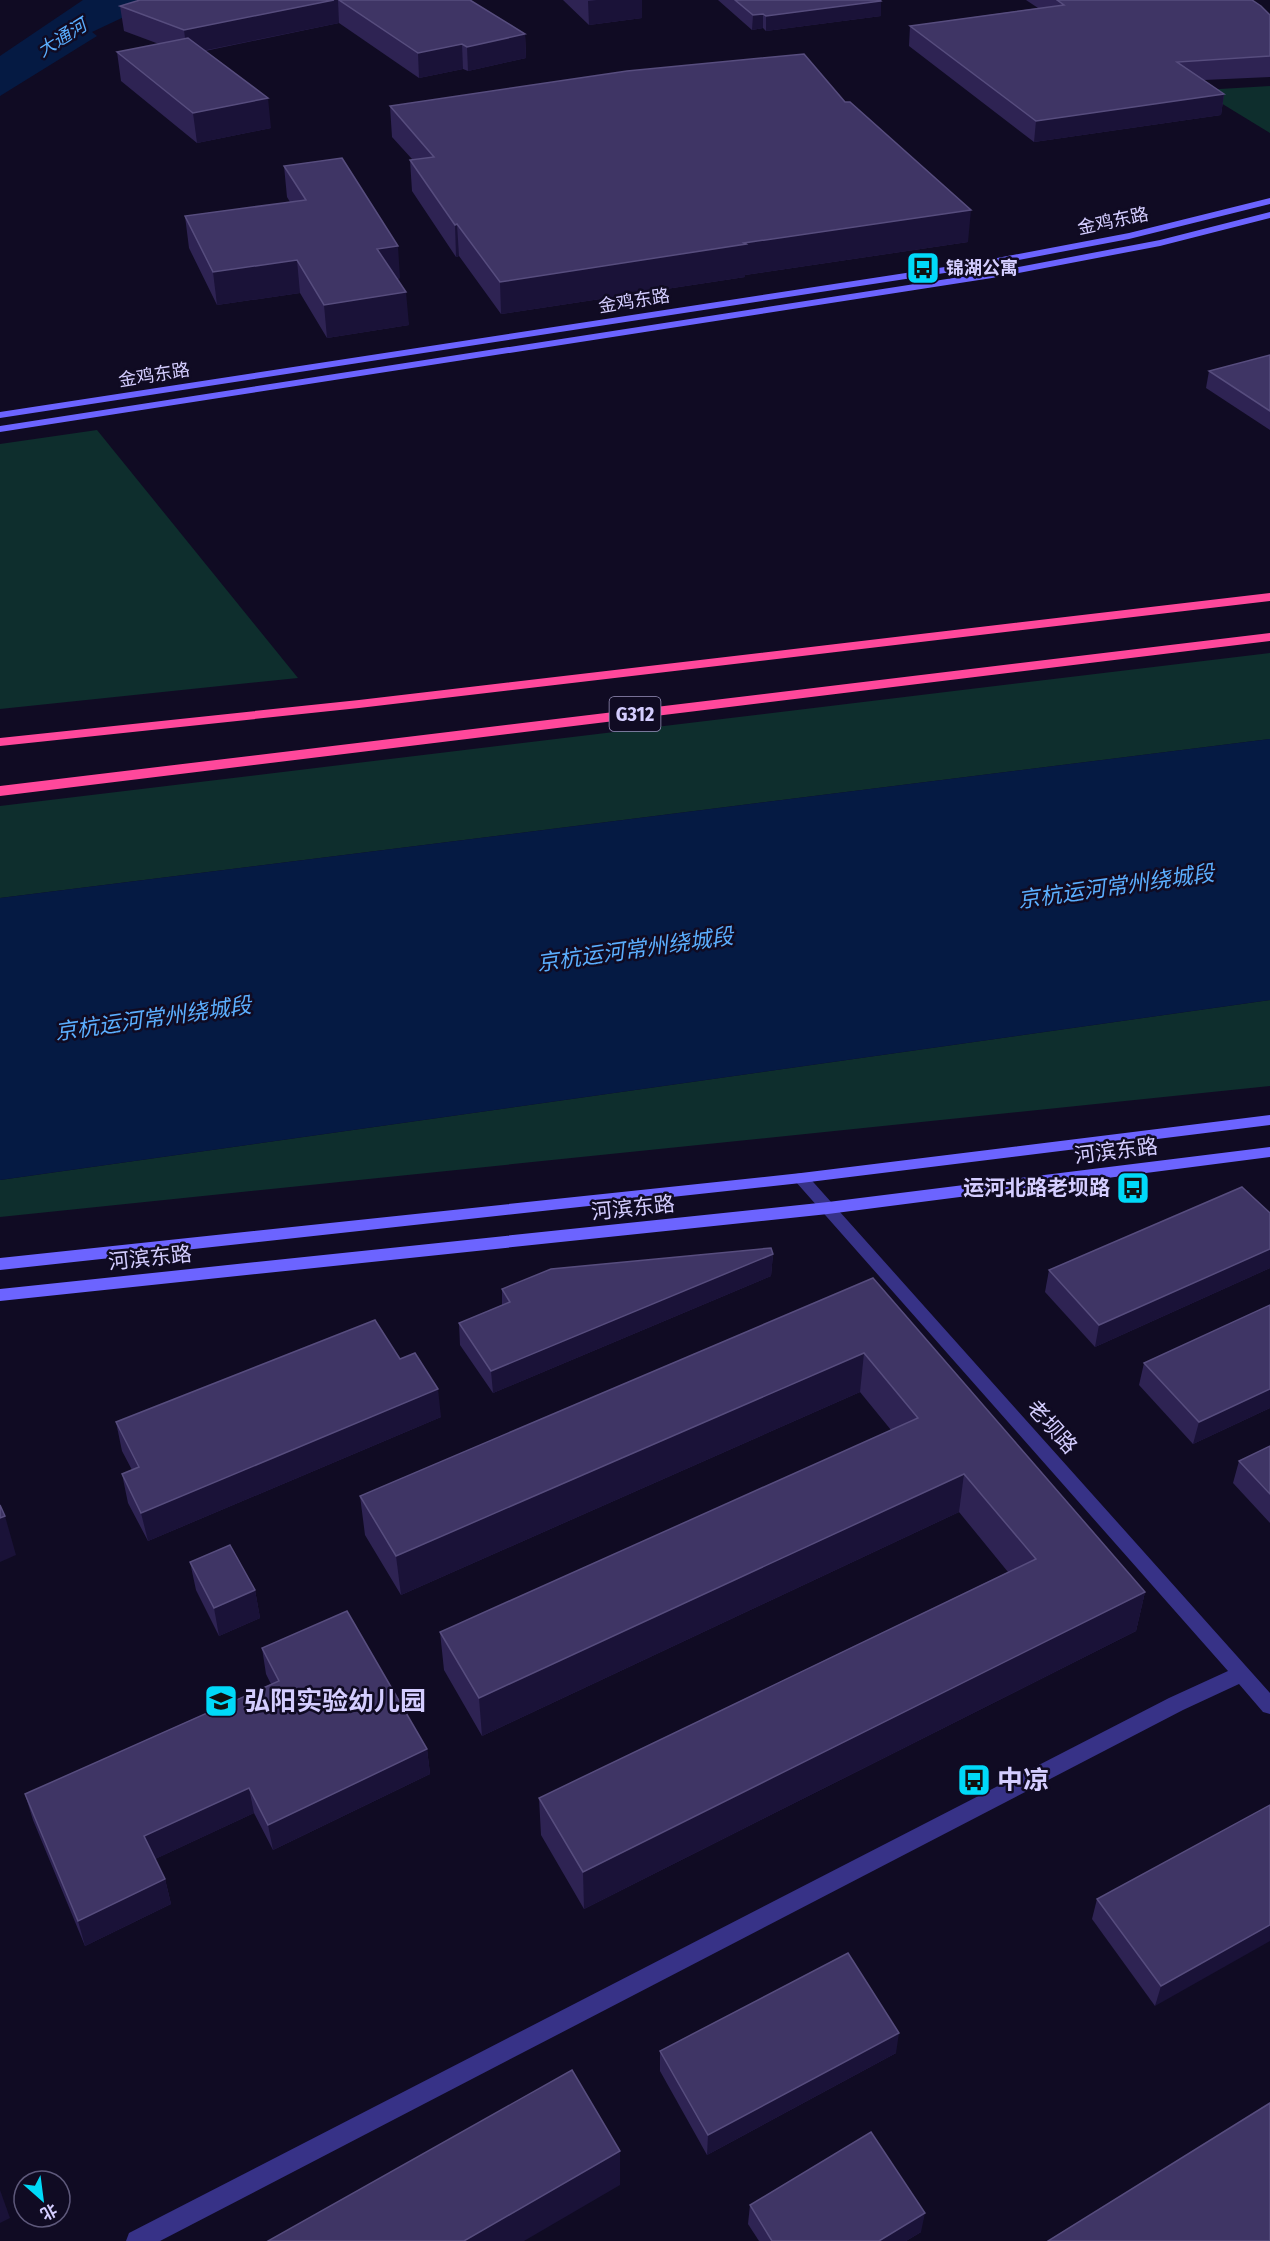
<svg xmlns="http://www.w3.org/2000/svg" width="1270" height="2241" viewBox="0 0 1270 2241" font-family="'Fira Sans Condensed','Noto Sans SC',sans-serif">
  <rect width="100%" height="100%" fill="#100b23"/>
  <!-- green -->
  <g fill="#0e2e2d">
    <path d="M 1270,86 L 1270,133 L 1216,100 L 1186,91 Z"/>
    <path d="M 97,430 L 298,678 L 0,709 L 0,444 Z"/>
    <path d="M 1270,653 L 1270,739 L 0,898 L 0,806 Z"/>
    <path d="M 1270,1000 L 1270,1086 L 0,1217 L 0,1180 Z"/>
  </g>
  <!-- water -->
  <g fill="#051a43">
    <path d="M 83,0 L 160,0 L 92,32 L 97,36 L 0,96 L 0,56 Z"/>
    <path d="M 1270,739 L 1270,1000 L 0,1180 L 0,898 Z"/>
  </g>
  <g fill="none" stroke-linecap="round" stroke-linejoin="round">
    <!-- street -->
    <path fill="#373287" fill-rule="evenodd" d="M 801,1173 L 806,1174 L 1270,1693 L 1270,1714 L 1263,1712 L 1239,1684 L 1183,1710 L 160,2241 L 126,2241 L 129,2233 L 1169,1698 L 1228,1671 L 796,1182 L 793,1178 L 796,1174 Z"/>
    <!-- secondary -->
    <g fill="#6c64ff" fill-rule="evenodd">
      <path d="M 1270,198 L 1270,204 L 1129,239 L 971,269 L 0,418 L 0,412 L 971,263 L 1129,233 Z"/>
      <path d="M 1270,212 L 1270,218 L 1160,246 L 992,278 L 0,432 L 0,426 L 992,272 L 1160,240 Z"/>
      <path d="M 1270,1115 L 1270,1125 L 801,1183 L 0,1270 L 0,1258 L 801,1173 Z"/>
      <path d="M 1270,1147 L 1270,1157 L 828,1214 L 0,1301 L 0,1289 L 828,1202 Z"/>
    </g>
    <!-- highway -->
    <g fill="#ff489b" fill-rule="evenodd">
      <path d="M 1270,593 L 1270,601 L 359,708 L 0,746 L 0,738 L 359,700 Z"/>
      <path d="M 1270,633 L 1270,641 L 0,796 L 0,786 Z"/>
    </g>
  </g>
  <!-- wall -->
  <g fill="#2e2353">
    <path d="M 140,0 L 470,0 L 525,34 L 526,58 L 468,71 L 463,69 L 419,78 L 339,23 L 205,51 L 271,128 L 197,143 L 121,81 L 117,52 L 159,44 L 124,31 L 120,6 Z"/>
    <path d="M 563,0 L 642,0 L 642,18 L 589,25 Z"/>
    <path d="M 718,0 L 880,0 L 881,16 L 766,31 L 763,28 L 752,30 Z"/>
    <path d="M 1026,0 L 1252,0 L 1270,15 L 1270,77 L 1204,80 L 1224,94 L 1221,115 L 1034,142 L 909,46 L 910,26 L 1038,8 Z"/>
    <path d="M 845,102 L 968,242 L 745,275 L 745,277 L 501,314 L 459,256 L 456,257 L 412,191 L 410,160 L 412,159 L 392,137 L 390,106 Z"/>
    <path d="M 284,166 L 400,278 L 397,279 L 409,325 L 327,338 L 300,293 L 217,305 L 189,248 L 185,216 L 290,202 L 287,197 Z"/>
    <path d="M 1270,355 L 1270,430 L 1206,388 L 1209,371 Z"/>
    <path d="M 1270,1213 L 1270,1268 L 1095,1347 L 1045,1292 L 1049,1270 Z"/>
    <path d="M 773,1254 L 771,1276 L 493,1393 L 460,1345 L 459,1323 L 502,1305 L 502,1289 Z"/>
    <path d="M 873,1278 L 1145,1592 L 1136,1631 L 584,1909 L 541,1835 L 539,1798 L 1008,1572 L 959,1512 L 482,1736 L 444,1670 L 440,1632 L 891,1430 L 860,1392 L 401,1595 L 365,1535 L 360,1496 Z"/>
    <path d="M 1270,1305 L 1270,1408 L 1193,1444 L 1139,1385 L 1144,1363 Z"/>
    <path d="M 400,1359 L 441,1417 L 148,1541 L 128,1503 L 122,1474 L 132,1470 L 122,1451 L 116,1422 Z"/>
    <path d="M 1270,1446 L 1270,1523 L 1233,1483 L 1239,1461 Z"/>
    <path d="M 190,1562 L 255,1590 L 260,1618 L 219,1636 L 196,1590 Z"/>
    <path d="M 262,1648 L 427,1749 L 430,1774 L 273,1850 L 254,1813 L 155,1859 L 165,1879 L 171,1904 L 85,1946 L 33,1820 L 25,1794 L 271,1684 L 266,1674 Z"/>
    <path d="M 1270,1805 L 1155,2006 L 1092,1919 L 1097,1899 Z"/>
    <path d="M 660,2051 L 896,2053 L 707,2155 L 660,2071 Z"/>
    <path d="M 750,2205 L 921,2232 L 906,2241 L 759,2241 L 748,2224 Z"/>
  </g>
  <!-- shaded-wall -->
  <g fill="#1a1238">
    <path d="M 334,0 L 338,0 L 339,23 L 187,54 L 184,30 Z"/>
    <path d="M 597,0 L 642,0 L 642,18 L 589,25 L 588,1 Z"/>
    <path d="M 881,1 L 881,16 L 766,31 L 766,16 Z"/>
    <path d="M 763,14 L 763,28 L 752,30 L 753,15 Z"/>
    <path d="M 525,34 L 526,58 L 468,71 L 467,47 Z"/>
    <path d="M 462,44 L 463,69 L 419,78 L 418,53 Z"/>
    <path d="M 1224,94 L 1221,115 L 1034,142 L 1036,121 Z"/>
    <path d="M 268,98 L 271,128 L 197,143 L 193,113 Z"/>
    <path d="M 971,210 L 968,242 L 745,275 L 745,277 L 501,314 L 500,282 L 744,243 Z"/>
    <path d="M 457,224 L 459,256 L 456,257 L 455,225 Z"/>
    <path d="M 398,246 L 400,278 L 380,281 L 377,249 Z"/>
    <path d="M 297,260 L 300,293 L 217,305 L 213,272 Z"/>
    <path d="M 406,292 L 409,325 L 327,338 L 324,305 Z"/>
    <path d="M 1270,1249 L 1270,1268 L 1095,1347 L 1099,1325 Z"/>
    <path d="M 773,1254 L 771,1276 L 493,1393 L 491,1371 Z"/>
    <path d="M 864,1353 L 860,1392 L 401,1595 L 396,1556 Z"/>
    <path d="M 438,1389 L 441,1417 L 148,1541 L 141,1513 Z"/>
    <path d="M 1270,1389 L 1270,1408 L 1193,1444 L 1199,1422 Z"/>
    <path d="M 964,1474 L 959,1512 L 482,1736 L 479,1698 Z"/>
    <path d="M 5,1516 L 16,1555 L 0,1562 L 0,1518 Z"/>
    <path d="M 255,1590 L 260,1618 L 219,1636 L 214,1608 Z"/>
    <path d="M 1145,1592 L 1136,1631 L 584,1909 L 583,1872 Z"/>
    <path d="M 427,1749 L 430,1774 L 273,1850 L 268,1825 Z"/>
    <path d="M 249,1788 L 254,1813 L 151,1861 L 144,1836 Z"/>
    <path d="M 165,1879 L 171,1904 L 85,1946 L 78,1921 Z"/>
    <path d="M 1270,1925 L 1270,1941 L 1155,2006 L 1161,1986 Z"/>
    <path d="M 899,2033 L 896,2053 L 707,2155 L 708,2135 Z"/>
    <path d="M 620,2151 L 620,2185 L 524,2241 L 464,2241 Z"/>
    <path d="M 0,2190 L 10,2218 L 0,2223 Z"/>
    <path d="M 925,2213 L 921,2232 L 906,2241 L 879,2241 Z"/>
  </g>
  <!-- building -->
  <g fill="#3f3565" stroke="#574d7e" stroke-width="1.5">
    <path d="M 140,0 L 334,0 L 184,30 L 120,6 Z"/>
    <path d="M 339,0 L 470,0 L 525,34 L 467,47 L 462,44 L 418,53 Z"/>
    <path d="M 735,0 L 880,0 L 881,1 L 766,16 L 763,14 L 753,15 Z"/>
    <path d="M 1057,0 L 1252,0 L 1261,6 L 1270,15 L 1270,56 L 1177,62 L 1224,94 L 1036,121 L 910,26 L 1064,5 Z"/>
    <path d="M 188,38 L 268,98 L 193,113 L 117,52 Z"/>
    <path d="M 804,54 L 845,102 L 850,102 L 971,210 L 744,243 L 746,244 L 500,282 L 457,224 L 455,225 L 410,160 L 434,157 L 390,106 L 627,71 Z"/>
    <path d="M 342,158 L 398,246 L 377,249 L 406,292 L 324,305 L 297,260 L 213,272 L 185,216 L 306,200 L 284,166 Z"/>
    <path d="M 1270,355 L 1270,411 L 1209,371 Z"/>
    <path d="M 1242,1187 L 1270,1213 L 1270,1249 L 1099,1325 L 1049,1270 Z"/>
    <path d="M 771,1248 L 773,1254 L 491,1371 L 459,1323 L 510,1302 L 502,1289 L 551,1269 Z"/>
    <path d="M 873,1278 L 1145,1592 L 583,1872 L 539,1798 L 1036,1559 L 964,1474 L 479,1698 L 440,1632 L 918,1418 L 864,1353 L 396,1556 L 360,1496 Z"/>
    <path d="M 1270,1305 L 1270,1389 L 1199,1422 L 1144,1363 Z"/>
    <path d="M 375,1320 L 400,1359 L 415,1353 L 438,1389 L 141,1513 L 122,1474 L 139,1467 L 116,1422 Z"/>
    <path d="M 1270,1446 L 1270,1494 L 1239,1461 Z"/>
    <path d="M 0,1505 L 5,1516 L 0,1518 Z"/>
    <path d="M 230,1545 L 255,1590 L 214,1608 L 190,1562 Z"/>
    <path d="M 347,1611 L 427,1749 L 268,1825 L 249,1788 L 144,1836 L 165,1879 L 78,1921 L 25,1794 L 279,1681 L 262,1648 Z"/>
    <path d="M 1270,1805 L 1270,1925 L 1161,1986 L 1097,1899 Z"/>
    <path d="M 848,1953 L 899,2033 L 708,2135 L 660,2051 Z"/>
    <path d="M 572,2070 L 620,2151 L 464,2241 L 268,2241 Z"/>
    <path d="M 1270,2103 L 1270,2241 L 1048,2241 Z"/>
    <path d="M 871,2132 L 925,2213 L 879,2241 L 772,2241 L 750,2205 Z"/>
  </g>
  <!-- icons -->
  <defs>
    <g id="bus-square" transform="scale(1.725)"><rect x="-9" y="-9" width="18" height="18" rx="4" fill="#00d9f8" stroke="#100b23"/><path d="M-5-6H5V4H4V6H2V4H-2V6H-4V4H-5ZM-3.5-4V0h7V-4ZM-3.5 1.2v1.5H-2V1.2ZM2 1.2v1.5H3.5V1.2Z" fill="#111"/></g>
    <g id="school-square" transform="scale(1.725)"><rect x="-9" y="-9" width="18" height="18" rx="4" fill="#00d9f8" stroke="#100b23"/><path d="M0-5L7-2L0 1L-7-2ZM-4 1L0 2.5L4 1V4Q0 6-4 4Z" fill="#111"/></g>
  </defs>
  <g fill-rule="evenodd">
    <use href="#bus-square" x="923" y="268"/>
    <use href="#bus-square" x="1133" y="1188"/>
    <use href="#school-square" x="221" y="1701"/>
    <use href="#bus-square" x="974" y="1780"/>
  </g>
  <g text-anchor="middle" stroke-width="5" stroke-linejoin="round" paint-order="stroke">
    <!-- far-water labels -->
    <g font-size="18" font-style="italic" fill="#5bafff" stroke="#100b23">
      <text transform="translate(62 38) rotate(-32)" y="6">大通河</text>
    </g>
    <!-- far-street labels -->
    <g font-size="18" fill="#d4cdff" stroke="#100b23">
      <text transform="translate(1113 221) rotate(-12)" y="6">金鸡东路</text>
      <text transform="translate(634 301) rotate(-9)" y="6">金鸡东路</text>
      <text transform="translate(154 375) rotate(-9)" y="6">金鸡东路</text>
    </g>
    <!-- far-poi labels -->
    <g font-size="18" font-weight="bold" fill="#d4cdff" stroke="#100b23" text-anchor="start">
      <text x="946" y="274">锦湖公寓</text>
    </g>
    <!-- shield labels -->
    <rect fill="#100b23" stroke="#9993bd" stroke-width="1.5" x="609.5" y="697" width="51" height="34" rx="4.5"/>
    <g font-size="20" font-weight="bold" fill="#d4cdff">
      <text x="635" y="721">G312</text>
    </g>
    <!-- street labels -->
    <g font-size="21" fill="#d4cdff" stroke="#100b23">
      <text transform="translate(1116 1151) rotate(-7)" y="7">河滨东路</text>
      <text transform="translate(633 1208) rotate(-6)" y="7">河滨东路</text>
      <text transform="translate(150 1258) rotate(-6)" y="7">河滨东路</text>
      <text transform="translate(1052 1427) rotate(48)" y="7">老坝路</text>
    </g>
    <!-- poi labels -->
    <g font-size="21" font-weight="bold" fill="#d4cdff" stroke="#100b23" text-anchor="end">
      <text x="1110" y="1195">运河北路老坝路</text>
    </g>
    <!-- water labels -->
    <g font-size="22" font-style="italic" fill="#5bafff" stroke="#100b23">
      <text transform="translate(1116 886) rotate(-8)" y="8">京杭运河常州绕城段</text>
      <text transform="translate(635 949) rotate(-8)" y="8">京杭运河常州绕城段</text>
      <text transform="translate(153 1018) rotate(-8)" y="8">京杭运河常州绕城段</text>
    </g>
    <!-- near-poi labels -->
    <g font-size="26" font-weight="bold" fill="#d4cdff" stroke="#100b23" text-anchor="start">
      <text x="244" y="1710">弘阳实验幼儿园</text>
      <text x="997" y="1789">中凉</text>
    </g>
  </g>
  <!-- north arrow -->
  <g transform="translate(42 2199) rotate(152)"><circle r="28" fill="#100b23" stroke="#5e597b" stroke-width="1.5"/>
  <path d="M0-4.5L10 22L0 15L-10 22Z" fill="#00d9f8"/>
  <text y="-9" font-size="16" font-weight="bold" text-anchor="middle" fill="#d4cdff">北</text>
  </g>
</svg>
